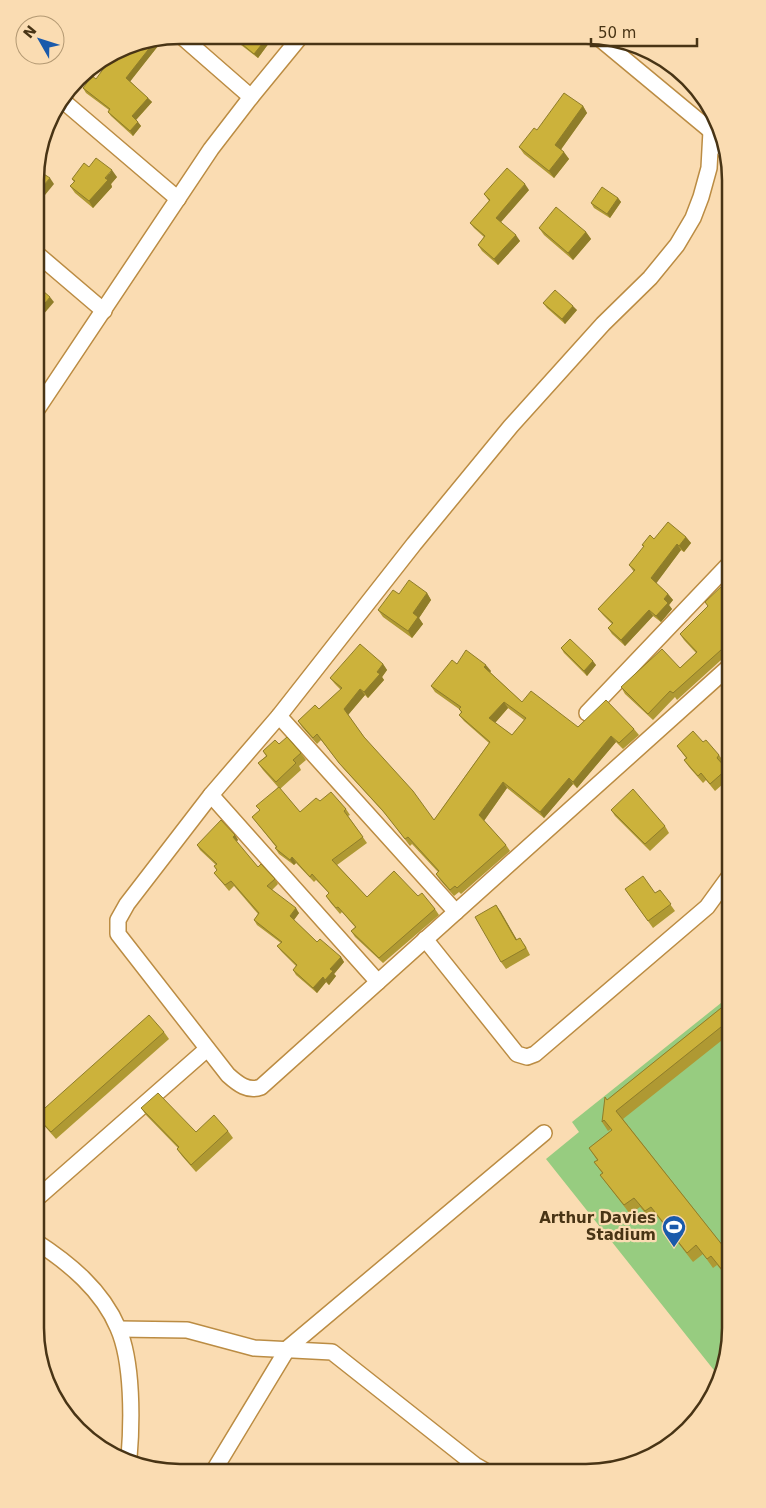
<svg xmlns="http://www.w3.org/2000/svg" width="766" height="1508" viewBox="0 0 766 1508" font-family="'DejaVu Sans',sans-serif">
  <rect width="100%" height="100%" fill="#fadcb2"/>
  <!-- green -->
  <path fill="#97cc80" d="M 731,995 L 731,1338 L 717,1374 L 546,1159 L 579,1132 L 572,1122 Z"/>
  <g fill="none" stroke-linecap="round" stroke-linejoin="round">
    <!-- street casing -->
    <g stroke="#bb8c43" stroke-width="18">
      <g id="street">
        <path d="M 180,35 L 251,97"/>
        <path d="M 599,38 L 711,131 L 727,154"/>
        <path d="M 62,100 L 178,199"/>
        <path d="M 711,131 L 709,168 L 701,197 L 693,218 L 677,245 L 650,278 L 603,324 L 511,426 L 414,544 L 279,716 L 211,795 L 127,904 L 118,920 L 118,934 L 228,1075 C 238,1084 248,1092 261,1087 L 731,665"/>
        <path d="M 36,253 L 104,311"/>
        <path d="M 36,411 L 211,149 L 251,97 L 301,36"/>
        <path d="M 587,713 L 731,562"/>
        <path d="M 279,716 L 456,912"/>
        <path d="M 211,795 L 378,982"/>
        <path d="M 425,939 L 517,1054 L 527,1057 L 535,1054 L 707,907 L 731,874"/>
        <path d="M 35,1200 L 207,1049"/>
        <path d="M 35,1241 C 69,1263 102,1290 118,1328 C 133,1362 132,1422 129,1458"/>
        <path d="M 119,1329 L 187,1330 L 254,1348 L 332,1352 L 475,1465 L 489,1473"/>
        <path d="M 213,1472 L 288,1348 L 544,1133"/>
      </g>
    </g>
    <!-- street -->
    <use href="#street" stroke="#fff" stroke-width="15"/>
  </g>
  <!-- wall -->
  <g fill="#af9933" fill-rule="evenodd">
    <path d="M 228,35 L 261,36 L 266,39 L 269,43 L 258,58 Z"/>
    <path d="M 155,41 L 158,46 L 130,81 L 152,102 L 136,120 L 141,126 L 133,136 L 111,116 L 108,112 L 109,110 L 86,93 L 83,88 Z"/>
    <path d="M 583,106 L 587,113 L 561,149 L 569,159 L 554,178 L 524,154 L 519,147 L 537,130 Z"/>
    <path d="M 89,167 L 117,177 L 111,184 L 112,187 L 93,208 L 75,193 L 70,186 L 74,182 L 72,179 Z"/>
    <path d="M 529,190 L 501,222 L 520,241 L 498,265 L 482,251 L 478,245 L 484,237 L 474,228 L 470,223 L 489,201 L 484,194 Z"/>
    <path d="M 618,198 L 621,202 L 610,218 L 594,208 L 591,203 Z"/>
    <path d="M 539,228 L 586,232 L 591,239 L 573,260 L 544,235 Z"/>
    <path d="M 543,303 L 577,310 L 565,324 L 547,308 Z"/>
    <path d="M 686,537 L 691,543 L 684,552 L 681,550 L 656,583 L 668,594 L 673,600 L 669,605 L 672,609 L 661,622 L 653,616 L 625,646 L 612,634 L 608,628 L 612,624 L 603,615 L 598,609 L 634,572 L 629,565 L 644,547 L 642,545 L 654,539 Z"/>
    <path d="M 731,590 L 731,651 L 677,700 L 675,697 L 653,720 L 625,694 L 621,687 L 680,668 L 696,653 L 684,640 L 680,634 L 708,606 L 705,602 Z"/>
    <path d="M 427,593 L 431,600 L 419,618 L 423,624 L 412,638 L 383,617 L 378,610 L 399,594 Z"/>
    <path d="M 561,648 L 596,665 L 587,676 L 564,653 Z"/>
    <path d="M 383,664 L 387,670 L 382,677 L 384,680 L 368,698 L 365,695 L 348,715 L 364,737 L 434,820 L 489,743 L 464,721 L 459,715 L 461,712 L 459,709 L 435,692 L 431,686 L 457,664 L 491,671 L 490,672 L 522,702 L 578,727 L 634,729 L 639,735 L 623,749 L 616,742 L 577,788 L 573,784 L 544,818 L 507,788 L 484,821 L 506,845 L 510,851 L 461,894 L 459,892 L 454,896 L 440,880 L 436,874 L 438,872 L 412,844 L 410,846 L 388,817 L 344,769 L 321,740 L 317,744 L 302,727 L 298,721 L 319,709 L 341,690 L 335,684 L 330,678 ZM 508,708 L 524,720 L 512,735 L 495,723 Z"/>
    <path d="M 703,742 L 719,755 L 724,762 L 722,764 L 731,775 L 731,777 L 715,791 L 706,780 L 703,783 L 689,767 L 684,760 L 686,758 L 677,746 Z"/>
    <path d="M 279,744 L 301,753 L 306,760 L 299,766 L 301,770 L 280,789 L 300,812 L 320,801 L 346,809 L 350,815 L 348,816 L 367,843 L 337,865 L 367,897 L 418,896 L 435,909 L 439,915 L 383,963 L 355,937 L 351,931 L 355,927 L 342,912 L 340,914 L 330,902 L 326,896 L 329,893 L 316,880 L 314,882 L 296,863 L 294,865 L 279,854 L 275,848 L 276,847 L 252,817 L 259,811 L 278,787 L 263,770 L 258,763 L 266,756 L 263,751 Z"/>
    <path d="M 611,810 L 665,826 L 669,833 L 650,851 L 615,816 Z"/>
    <path d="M 235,835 L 238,840 L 236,842 L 258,867 L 275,879 L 278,884 L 272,890 L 299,913 L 294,920 L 317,942 L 341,957 L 344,962 L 334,974 L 336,976 L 329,985 L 326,982 L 317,993 L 296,975 L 293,970 L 296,966 L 281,951 L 277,946 L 281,943 L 257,925 L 254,920 L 258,914 L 234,886 L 229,891 L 214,873 L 217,870 L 214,866 L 216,865 L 200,850 L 197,845 Z"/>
    <path d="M 625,889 L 655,893 L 660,890 L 675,911 L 653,928 Z"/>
    <path d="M 496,905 L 517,940 L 525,945 L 530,955 L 506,969 L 501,962 Z"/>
    <path d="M 731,1000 L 731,1033 L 623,1119 L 731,1256 L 731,1282 L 717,1265 L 713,1268 L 703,1254 L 693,1262 L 657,1216 L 651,1220 L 640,1207 L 630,1214 L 600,1175 L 602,1173 L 594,1162 L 597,1160 L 589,1148 L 612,1130 L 611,1129 L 608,1131 L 602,1122 L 607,1100 Z"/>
    <path d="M 164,1032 L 169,1039 L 56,1139 L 41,1122 L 36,1116 Z"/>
    <path d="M 141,1108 L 196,1132 L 228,1131 L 233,1138 L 196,1172 L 182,1156 L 177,1149 L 178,1148 L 146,1115 Z"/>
  </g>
  <!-- shaded-wall -->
  <g fill="#8f7d29">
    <path d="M 266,39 L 269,43 L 258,58 L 254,54 Z"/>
    <path d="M 155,41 L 158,46 L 129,83 L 126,78 Z"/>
    <path d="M 148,98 L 152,102 L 135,121 L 132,116 Z"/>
    <path d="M 583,106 L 587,113 L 560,151 L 555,145 Z"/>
    <path d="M 49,118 L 52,123 L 48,129 L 52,135 L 48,139 L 50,142 L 37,159 Z"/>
    <path d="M 138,122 L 141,126 L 133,136 L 130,131 Z"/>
    <path d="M 564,152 L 569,159 L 554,178 L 549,171 Z"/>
    <path d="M 112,170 L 117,177 L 111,184 L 112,187 L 93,208 L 89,201 Z"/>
    <path d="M 50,178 L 54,184 L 36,206 L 36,194 Z"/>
    <path d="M 525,184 L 529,190 L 500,223 L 496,218 Z"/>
    <path d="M 618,198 L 621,202 L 610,218 L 607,214 Z"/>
    <path d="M 586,232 L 591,239 L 573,260 L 568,253 Z"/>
    <path d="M 516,235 L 520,241 L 498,265 L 494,259 Z"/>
    <path d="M 50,297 L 54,302 L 36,323 L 36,314 Z"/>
    <path d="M 573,306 L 577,310 L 565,324 L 562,319 Z"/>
    <path d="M 686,537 L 691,543 L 684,552 L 679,546 Z"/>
    <path d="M 677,544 L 681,550 L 655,585 L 651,578 Z"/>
    <path d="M 427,593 L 431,600 L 419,618 L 423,624 L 412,638 L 408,631 L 413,613 Z"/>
    <path d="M 668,594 L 673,600 L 669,605 L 672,609 L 661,622 L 656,616 L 664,599 Z"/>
    <path d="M 649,610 L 653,616 L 625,646 L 621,640 Z"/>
    <path d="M 593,661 L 596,665 L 587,676 L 584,671 Z"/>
    <path d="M 383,664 L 387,670 L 382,677 L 384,680 L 368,698 L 364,692 L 377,672 Z"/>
    <path d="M 486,665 L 491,671 L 489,674 L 484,667 Z"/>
    <path d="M 360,689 L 365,695 L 348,715 L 344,709 Z"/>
    <path d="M 504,702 L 508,708 L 494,724 L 489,718 Z"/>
    <path d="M 611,736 L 616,742 L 577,788 L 573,782 Z"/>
    <path d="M 569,778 L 573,784 L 544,818 L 540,812 Z"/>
    <path d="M 503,782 L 507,788 L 483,822 L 479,815 Z"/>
    <path d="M 235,835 L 238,840 L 236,842 L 233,837 Z"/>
    <path d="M 292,857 L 296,863 L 294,865 L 290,860 Z"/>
    <path d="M 496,905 L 501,912 L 521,947 L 516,940 Z"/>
    <path d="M 296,908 L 299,913 L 293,921 L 290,916 Z"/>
    <path d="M 341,957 L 344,962 L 334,974 L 336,976 L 329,985 L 325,980 L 330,969 Z"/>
    <path d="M 323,977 L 326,982 L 317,993 L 313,988 Z"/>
  </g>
  <!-- building -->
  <g fill="#ccb23b" stroke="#8f7d29" fill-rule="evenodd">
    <path d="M 231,35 L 261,36 L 266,39 L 254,54 Z"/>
    <path d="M 154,40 L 155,41 L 126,78 L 148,98 L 132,116 L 138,122 L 130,131 L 108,112 L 110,109 L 83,88 L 92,76 L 96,79 L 117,50 L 124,46 Z"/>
    <path d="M 564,93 L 583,106 L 555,145 L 564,152 L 549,171 L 519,147 L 534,128 L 537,130 Z"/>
    <path d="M 44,135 L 46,136 L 42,141 Z"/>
    <path d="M 96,158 L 112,170 L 105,178 L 108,180 L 89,201 L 70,186 L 75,181 L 72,179 L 84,163 L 89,167 Z"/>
    <path d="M 507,168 L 525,184 L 496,218 L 516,235 L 494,259 L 478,245 L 485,236 L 470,223 L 490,200 L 484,194 Z"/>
    <path d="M 36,169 L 50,178 L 36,194 Z"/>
    <path d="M 602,187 L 618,198 L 607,214 L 591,203 Z"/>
    <path d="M 556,207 L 586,232 L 568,253 L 539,228 Z"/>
    <path d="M 36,285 L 50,297 L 36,314 Z"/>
    <path d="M 555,290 L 573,306 L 562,319 L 543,303 Z"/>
    <path d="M 668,522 L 686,537 L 679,546 L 677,544 L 651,578 L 668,594 L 664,599 L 668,603 L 656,616 L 649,610 L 621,640 L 608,628 L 613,623 L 598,609 L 635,570 L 629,565 L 644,546 L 642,545 L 650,535 L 654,539 Z"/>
    <path d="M 409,580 L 427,593 L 413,613 L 418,617 L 408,631 L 378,610 L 393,590 L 399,594 Z"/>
    <path d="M 725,583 L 731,590 L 731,641 L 673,693 L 670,691 L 648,714 L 621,687 L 662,649 L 680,668 L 697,652 L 680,634 L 708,606 L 705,602 Z"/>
    <path d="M 570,639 L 593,661 L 584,671 L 561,648 Z"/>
    <path d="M 360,644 L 383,664 L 377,672 L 380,674 L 364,692 L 360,689 L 344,709 L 364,737 L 413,791 L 434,820 L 490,742 L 459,715 L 462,712 L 459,709 L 461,707 L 431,686 L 452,660 L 457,664 L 466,650 L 486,665 L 484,667 L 522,702 L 531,691 L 578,727 L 606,700 L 634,729 L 619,743 L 611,736 L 573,782 L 569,778 L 540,812 L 503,782 L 479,815 L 506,845 L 457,888 L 455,886 L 450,890 L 436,874 L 439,871 L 408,837 L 405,839 L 383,811 L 339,763 L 317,734 L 313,738 L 298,721 L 315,705 L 319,709 L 342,688 L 330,678 ZM 504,702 L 526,718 L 512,735 L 489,718 Z"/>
    <path d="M 693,731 L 703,742 L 706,740 L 719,755 L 717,758 L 727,769 L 710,784 L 701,773 L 698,776 L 684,760 L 687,758 L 677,746 Z"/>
    <path d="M 287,737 L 301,753 L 293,760 L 296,763 L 276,782 L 258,763 L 267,756 L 263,751 L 275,740 L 279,744 Z"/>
    <path d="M 279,787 L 300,812 L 316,798 L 320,801 L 331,792 L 346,809 L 344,811 L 363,837 L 332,860 L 367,897 L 394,871 L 418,896 L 422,893 L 435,909 L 379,958 L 351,931 L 356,927 L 338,907 L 336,908 L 326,896 L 329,893 L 312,874 L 310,877 L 292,857 L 290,860 L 275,848 L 277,847 L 252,817 L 260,810 L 256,806 Z"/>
    <path d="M 633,789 L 665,826 L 645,844 L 611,810 Z"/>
    <path d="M 221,820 L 235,835 L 233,837 L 258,867 L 261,864 L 275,879 L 267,886 L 296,908 L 290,916 L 317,942 L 320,939 L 341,957 L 330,969 L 333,971 L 325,980 L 323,977 L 313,988 L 293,970 L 297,965 L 277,946 L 282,942 L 254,920 L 259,913 L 231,881 L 225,885 L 214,873 L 217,870 L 214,866 L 217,864 L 197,845 Z"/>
    <path d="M 643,876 L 655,893 L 660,890 L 671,904 L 648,921 L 625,889 Z"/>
    <path d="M 496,905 L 516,940 L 520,938 L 526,948 L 501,962 L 475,917 Z"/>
    <path d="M 731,1000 L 731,1019 L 616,1111 L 731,1256 L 731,1281 L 711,1256 L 707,1259 L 696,1245 L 687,1253 L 651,1207 L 645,1211 L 634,1198 L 624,1205 L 600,1175 L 603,1173 L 594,1162 L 598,1160 L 589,1148 L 612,1130 L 604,1120 L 602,1122 L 605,1097 L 607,1100 Z"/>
    <path d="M 149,1015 L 164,1032 L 51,1132 L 36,1116 Z"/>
    <path d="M 158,1093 L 196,1132 L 214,1115 L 228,1131 L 191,1165 L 177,1149 L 179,1147 L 141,1108 Z"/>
  </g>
  <!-- icons -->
  <defs>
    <g id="stadium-pin" transform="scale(1.25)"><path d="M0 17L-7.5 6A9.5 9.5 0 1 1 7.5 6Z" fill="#1a5aab" stroke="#fadcb2"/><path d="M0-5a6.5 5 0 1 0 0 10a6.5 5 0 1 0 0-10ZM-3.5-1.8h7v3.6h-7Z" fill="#fff"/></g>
  </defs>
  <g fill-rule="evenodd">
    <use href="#stadium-pin" x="674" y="1227"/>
  </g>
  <g text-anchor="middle" stroke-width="4.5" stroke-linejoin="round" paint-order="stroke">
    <!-- poi labels -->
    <g font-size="15" font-weight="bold" fill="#483415" stroke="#fadcb2" text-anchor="end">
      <text x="656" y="1223">Arthur Davies<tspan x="656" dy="17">Stadium</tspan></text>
    </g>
  </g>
  <!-- crop -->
  <path d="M0 0H766V1508H0ZM180 44H586A136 136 0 0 1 722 180V1328A136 136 0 0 1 586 1464H180A136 136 0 0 1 44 1328V180A136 136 0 0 1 180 44Z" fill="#fadcb2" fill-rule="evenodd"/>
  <path fill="none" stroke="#483415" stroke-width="2.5" d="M180 44H586A136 136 0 0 1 722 180V1328A136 136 0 0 1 586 1464H180A136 136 0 0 1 44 1328V180A136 136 0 0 1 180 44Z"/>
  <!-- north arrow -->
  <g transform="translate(40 40) rotate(309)"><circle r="24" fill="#fadcb2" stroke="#b39973"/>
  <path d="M0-4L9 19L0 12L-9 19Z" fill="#1a5aab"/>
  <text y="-8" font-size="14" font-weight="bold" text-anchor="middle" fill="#483415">N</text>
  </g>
  <!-- scale -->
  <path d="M591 38v8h106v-8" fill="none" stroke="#483415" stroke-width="2.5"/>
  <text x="598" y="38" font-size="15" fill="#483415" stroke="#fadcb2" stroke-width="4" paint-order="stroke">50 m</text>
</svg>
